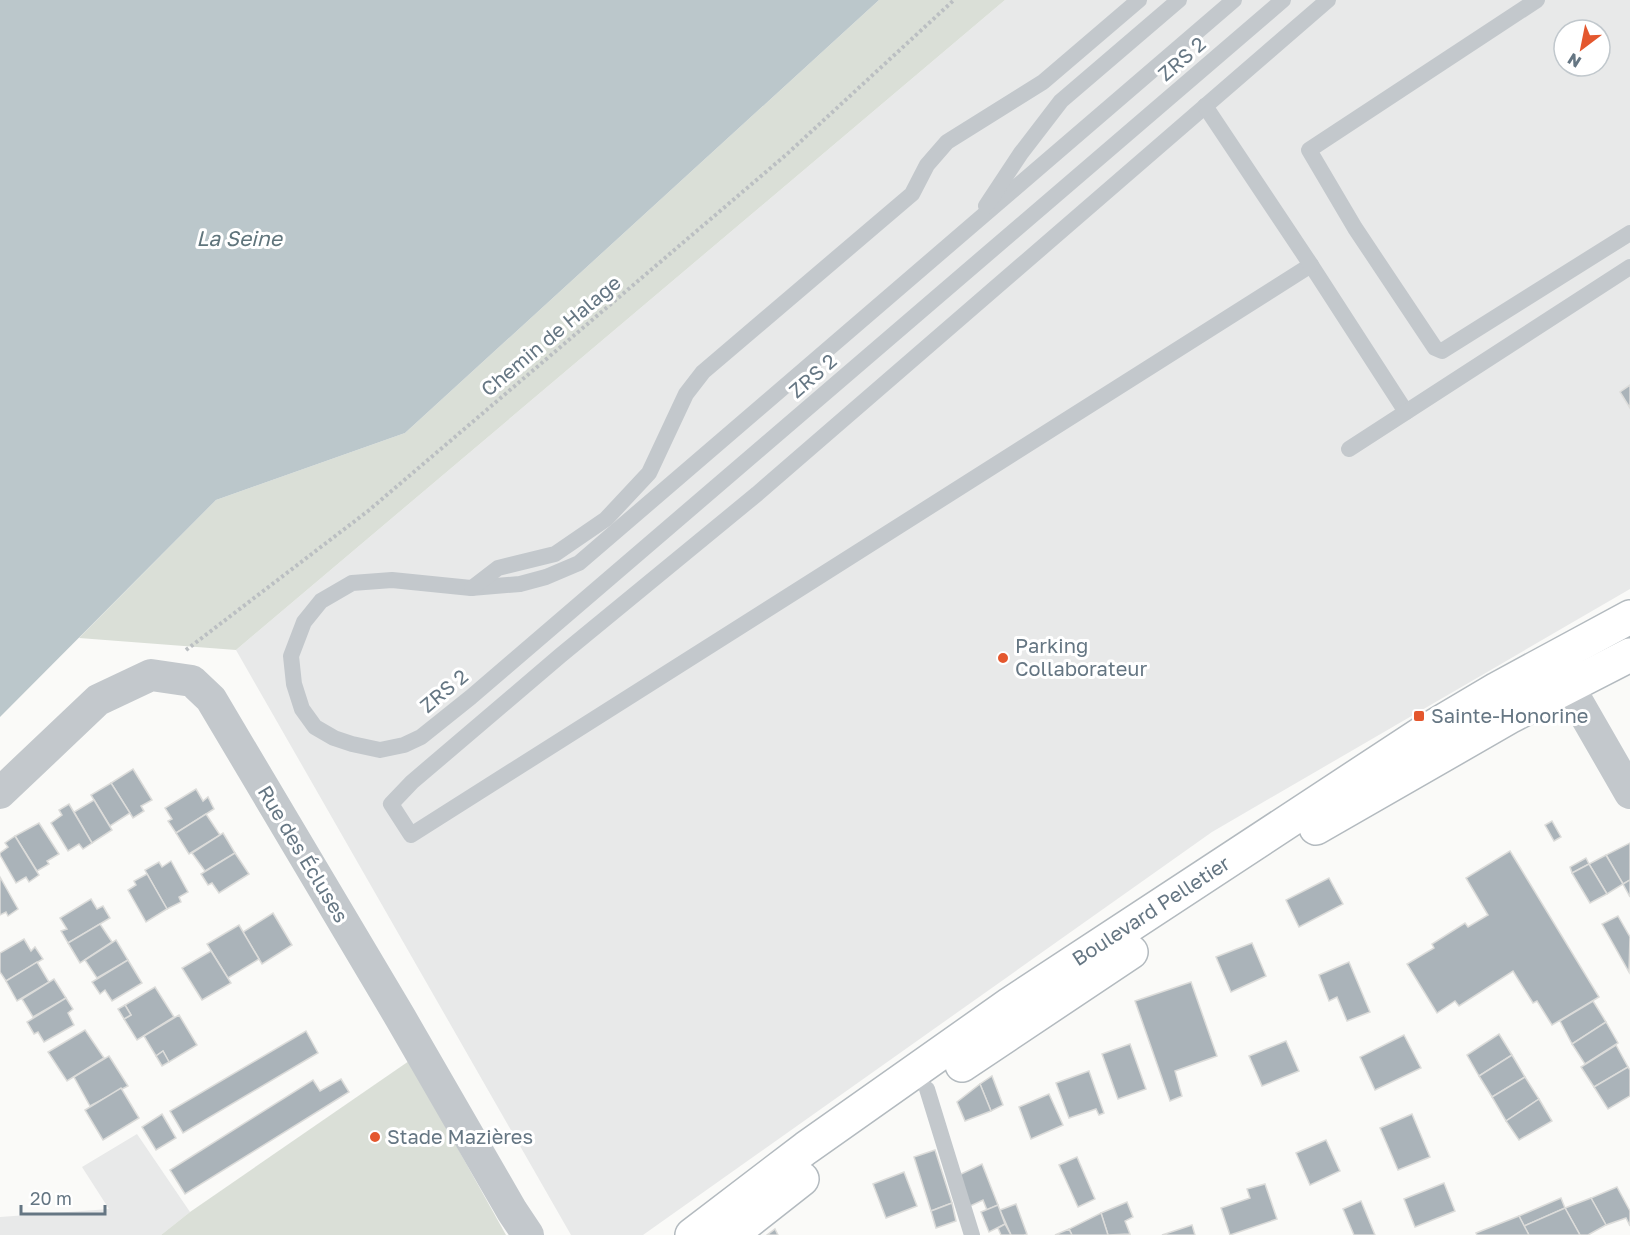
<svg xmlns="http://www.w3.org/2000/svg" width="1630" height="1235" viewBox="0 0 1630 1235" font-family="'Golos Text',sans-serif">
  <rect width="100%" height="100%" fill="#fafaf8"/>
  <!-- built -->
  <g fill="#e8e9e9" fill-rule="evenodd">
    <path d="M 1005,0 L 1630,0 L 1630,589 L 1212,832 L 643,1235 L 571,1235 L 236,650 ZM 1564,30 L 1600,30 L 1600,66 L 1564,66 Z"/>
    <path d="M 137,1134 L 190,1212 L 161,1235 L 0,1235 L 0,1217 L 109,1209 L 82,1167 Z"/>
  </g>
  <!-- green -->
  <g fill="#dadfd7">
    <path d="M 879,0 L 1005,0 L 236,650 L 79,638 L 216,500 L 405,433 Z"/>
    <path d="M 409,1061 L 506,1235 L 161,1235 L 190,1212 Z"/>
  </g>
  <!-- water -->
  <path fill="#bbc7cb" d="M 0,0 L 879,0 L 405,433 L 216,500 L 0,717 Z"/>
  <!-- building -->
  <g fill="#aab3b9" stroke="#dcdcda" stroke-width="1.5">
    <path d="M 1630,385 L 1630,408 L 1620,392 Z"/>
    <path d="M 133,769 L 152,800 L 141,806 L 144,811 L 133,818 L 111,783 Z"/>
    <path d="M 111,783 L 130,813 L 110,826 L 91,795 Z"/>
    <path d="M 196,789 L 203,801 L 208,797 L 214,809 L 176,833 L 168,821 L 172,819 L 165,808 Z"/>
    <path d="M 94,800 L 112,830 L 92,843 L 74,812 Z"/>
    <path d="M 69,804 L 92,843 L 83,849 L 79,844 L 68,851 L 51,823 L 62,815 L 59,810 Z"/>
    <path d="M 206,814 L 220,835 L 189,854 L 176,833 Z"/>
    <path d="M 1552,821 L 1561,837 L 1554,841 L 1545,825 Z"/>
    <path d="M 39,823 L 59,854 L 47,861 L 49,864 L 37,871 L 15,836 Z"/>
    <path d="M 223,833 L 235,853 L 205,871 L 192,853 Z"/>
    <path d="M 15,836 L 39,875 L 29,882 L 26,877 L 16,883 L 0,855 L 0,853 L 8,847 L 5,843 Z"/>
    <path d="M 1630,843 L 1630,880 L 1623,884 L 1606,855 Z"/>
    <path d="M 1510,851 L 1599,997 L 1552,1025 L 1537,1001 L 1533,1003 L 1513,971 L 1459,1006 L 1455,1001 L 1437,1013 L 1407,964 L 1434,948 L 1432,944 L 1465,923 L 1468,927 L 1488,915 L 1466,878 Z"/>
    <path d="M 235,853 L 249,874 L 219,893 L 212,883 L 208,885 L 201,874 Z"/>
    <path d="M 1606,855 L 1623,884 L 1607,894 L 1589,864 Z"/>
    <path d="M 1586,858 L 1589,864 L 1572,873 L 1570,867 Z"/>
    <path d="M 171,861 L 188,892 L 179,897 L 181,902 L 167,909 L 145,870 L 159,862 L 162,867 Z"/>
    <path d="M 1589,864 L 1607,894 L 1590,903 L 1572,873 Z"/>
    <path d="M 147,874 L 167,909 L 146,922 L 128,890 L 136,885 L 134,881 Z"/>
    <path d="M 0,877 L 18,909 L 8,916 L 6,912 L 0,915 Z"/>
    <path d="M 1329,878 L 1343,904 L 1299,927 L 1286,900 Z"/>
    <path d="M 1630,880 L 1630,897 L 1623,884 Z"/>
    <path d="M 91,899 L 97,909 L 103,906 L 110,918 L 68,943 L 61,931 L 67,929 L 60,918 Z"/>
    <path d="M 273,913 L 292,945 L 262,964 L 243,932 Z"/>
    <path d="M 1618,916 L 1630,937 L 1629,972 L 1602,924 Z"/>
    <path d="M 100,924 L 112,942 L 80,963 L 68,943 Z"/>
    <path d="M 239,925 L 259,959 L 228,978 L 207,944 Z"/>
    <path d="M 24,939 L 31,951 L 35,947 L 43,959 L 6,981 L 0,972 L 0,953 Z"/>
    <path d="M 116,940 L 128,960 L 97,978 L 85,960 Z"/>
    <path d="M 1252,943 L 1266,976 L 1231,992 L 1216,957 Z"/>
    <path d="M 211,951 L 231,983 L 202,1000 L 182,968 Z"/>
    <path d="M 128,960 L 142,983 L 112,1001 L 105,990 L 100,994 L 92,982 Z"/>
    <path d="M 37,962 L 49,982 L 17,1001 L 6,981 Z"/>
    <path d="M 1349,962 L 1370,1012 L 1347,1021 L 1337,997 L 1329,1001 L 1319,975 Z"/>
    <path d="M 54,979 L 66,998 L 33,1017 L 22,999 Z"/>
    <path d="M 1191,982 L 1217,1056 L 1175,1071 L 1182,1096 L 1170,1101 L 1135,1001 Z"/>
    <path d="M 155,987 L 174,1017 L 137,1040 L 124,1019 L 131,1015 L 125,1005 Z"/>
    <path d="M 66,998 L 73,1009 L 68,1013 L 74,1025 L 44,1042 L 38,1032 L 34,1034 L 27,1022 Z"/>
    <path d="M 1593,1001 L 1606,1022 L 1572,1044 L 1560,1021 Z"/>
    <path d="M 125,1005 L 131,1015 L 124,1019 L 118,1009 Z"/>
    <path d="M 179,1015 L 197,1045 L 169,1062 L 163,1051 L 156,1056 L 144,1036 Z"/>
    <path d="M 1606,1022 L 1618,1043 L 1585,1064 L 1572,1044 Z"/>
    <path d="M 85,1030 L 104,1058 L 67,1081 L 48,1052 Z"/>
    <path d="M 306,1031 L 318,1053 L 183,1133 L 170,1111 Z"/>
    <path d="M 1499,1034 L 1512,1055 L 1479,1076 L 1467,1055 Z"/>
    <path d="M 1404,1035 L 1421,1068 L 1375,1090 L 1360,1057 Z"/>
    <path d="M 1286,1041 L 1299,1071 L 1262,1086 L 1249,1056 Z"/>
    <path d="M 1130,1044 L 1146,1089 L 1118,1099 L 1102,1054 Z"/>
    <path d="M 1616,1045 L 1628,1067 L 1594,1087 L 1581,1067 Z"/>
    <path d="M 163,1051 L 169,1062 L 162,1066 L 156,1056 Z"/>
    <path d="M 1512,1055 L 1525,1077 L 1492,1097 L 1479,1076 Z"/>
    <path d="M 109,1056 L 128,1086 L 90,1106 L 74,1077 Z"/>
    <path d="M 1628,1067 L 1630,1070 L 1630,1096 L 1608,1109 L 1594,1087 Z"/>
    <path d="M 1089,1071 L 1104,1113 L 1099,1115 L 1096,1109 L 1069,1118 L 1056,1083 Z"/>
    <path d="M 992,1076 L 1003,1105 L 991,1111 L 980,1084 Z"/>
    <path d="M 1525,1077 L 1539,1099 L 1506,1121 L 1492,1097 Z"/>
    <path d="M 341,1079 L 349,1092 L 185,1194 L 170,1170 L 313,1080 L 320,1091 Z"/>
    <path d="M 980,1084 L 991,1111 L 965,1121 L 957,1102 Z"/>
    <path d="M 121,1088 L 139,1118 L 103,1140 L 85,1110 Z"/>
    <path d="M 1049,1094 L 1063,1125 L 1031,1139 L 1019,1107 Z"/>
    <path d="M 1539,1099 L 1552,1121 L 1519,1140 L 1506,1121 Z"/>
    <path d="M 162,1114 L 176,1138 L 156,1150 L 142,1127 Z"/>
    <path d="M 1412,1114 L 1430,1157 L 1398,1170 L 1380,1128 Z"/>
    <path d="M 1326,1140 L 1340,1171 L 1310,1185 L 1296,1153 Z"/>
    <path d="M 935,1150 L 952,1203 L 931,1211 L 914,1157 Z"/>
    <path d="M 1077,1157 L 1095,1199 L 1078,1207 L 1059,1165 Z"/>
    <path d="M 982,1164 L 998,1205 L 987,1210 L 983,1200 L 966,1208 L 957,1176 Z"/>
    <path d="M 904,1172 L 917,1206 L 886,1218 L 873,1184 Z"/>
    <path d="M 1444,1183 L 1455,1211 L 1415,1227 L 1404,1199 Z"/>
    <path d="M 1265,1184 L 1277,1219 L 1230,1235 L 1221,1208 L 1250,1198 L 1247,1189 Z"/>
    <path d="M 1617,1187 L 1630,1211 L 1630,1226 L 1626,1218 L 1606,1225 L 1591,1198 Z"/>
    <path d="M 1561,1198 L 1565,1208 L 1524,1226 L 1519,1216 Z"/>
    <path d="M 1591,1198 L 1606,1225 L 1588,1235 L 1580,1235 L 1565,1208 Z"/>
    <path d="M 1361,1201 L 1375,1235 L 1354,1235 L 1343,1209 Z"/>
    <path d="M 1127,1202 L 1133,1217 L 1125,1221 L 1130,1234 L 1108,1235 L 1101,1213 Z"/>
    <path d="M 952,1203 L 956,1221 L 936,1228 L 931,1211 Z"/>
    <path d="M 1016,1204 L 1027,1234 L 1024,1235 L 1011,1235 L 1000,1210 Z"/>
    <path d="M 998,1205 L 1005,1224 L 989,1232 L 981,1212 Z"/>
    <path d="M 1565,1208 L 1580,1235 L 1529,1235 L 1524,1226 Z"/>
    <path d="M 1101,1213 L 1108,1235 L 1072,1235 L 1069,1229 Z"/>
    <path d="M 1519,1216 L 1529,1235 L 1477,1235 L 1476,1233 Z"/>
    <path d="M 1005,1224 L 1011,1235 L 1001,1235 L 998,1228 Z"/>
    <path d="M 1192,1225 L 1195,1235 L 1162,1235 Z"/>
    <path d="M 775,1229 L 778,1235 L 767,1235 Z"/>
    <path d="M 1069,1229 L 1072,1235 L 1055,1235 Z"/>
  </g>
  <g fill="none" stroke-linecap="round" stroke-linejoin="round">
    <!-- secondary casing -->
    <g stroke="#b3babf" stroke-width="36">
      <g id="secondary">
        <path d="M 1316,828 L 1511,716 L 1630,655"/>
        <path d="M 962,1065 L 1131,952"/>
        <path d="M 692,1235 L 806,1148 L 1010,1004 L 1421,734 L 1497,689 L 1630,617"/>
        <path d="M 731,1235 L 802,1179"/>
      </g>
    </g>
    <!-- path -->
    <path stroke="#bbbfc2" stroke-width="4" stroke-dasharray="3 3" stroke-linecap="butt" d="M 186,650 L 368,511 L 787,154 L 954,0"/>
    <!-- service -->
    <g stroke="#c3c8cc" stroke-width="16">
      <path d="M 1234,0 L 579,563 L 546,577 L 520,584 L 471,588 L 392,580 L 352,583 L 321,601 L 304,622 L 291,656 L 294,684 L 302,709 L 315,727 L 334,738 L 352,744 L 380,750 L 404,745 L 421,737 L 471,697 L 1283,0"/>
      <path d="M 1328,0 L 757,494 L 561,655 L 412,782 L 391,804 L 411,835 L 1311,265 L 1406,412"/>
      <path d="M 1537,0 L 1309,150 L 1355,228 L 1435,348 L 1442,351 L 1630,233"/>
      <path d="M 1205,106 L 1311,265"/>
      <path d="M 986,206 L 1021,153 L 1061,101 L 1179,0"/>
      <path d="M 1349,449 L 1630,267"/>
      <path d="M 472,588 L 498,568 L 555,554 L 606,519 L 649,473 L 686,394 L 703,372 L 912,194 L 927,165 L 947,142 L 1043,82 L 1139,0"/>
      <path d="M 927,1089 L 972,1235"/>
    </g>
    <!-- minor -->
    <g stroke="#c3c8cc" stroke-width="32">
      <path d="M 1550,669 L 1569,687 L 1630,793"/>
      <path d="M 0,793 L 98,700 L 151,675 L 192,681 L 211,699 L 400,1017 L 512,1211 L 528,1235"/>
    </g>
    <!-- secondary -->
    <use href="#secondary" stroke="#fff" stroke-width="33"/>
  </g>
  <!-- markers -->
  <g fill="#e4572e" stroke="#fff" stroke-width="2">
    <circle cx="1003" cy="658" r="6"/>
    <rect x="1413" y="710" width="12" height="12" rx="3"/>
    <circle cx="375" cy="1137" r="6"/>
  </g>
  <g text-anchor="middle" stroke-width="6" stroke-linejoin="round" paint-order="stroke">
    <!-- street labels -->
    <g font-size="20" fill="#657683" stroke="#fff">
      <text transform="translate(1182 59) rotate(-41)" y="7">ZRS 2</text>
      <text transform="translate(551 336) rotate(-40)" y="7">Chemin de Halage</text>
      <text transform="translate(813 376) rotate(-41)" y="7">ZRS 2</text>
      <text transform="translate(444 691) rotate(-40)" y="7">ZRS 2</text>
      <text transform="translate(303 854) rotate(59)" y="7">Rue des Écluses</text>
      <text transform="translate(1151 911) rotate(-33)" y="7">Boulevard Pelletier</text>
    </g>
    <!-- poi labels -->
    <g font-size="20" fill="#657683" stroke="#fff" text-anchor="start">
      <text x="1015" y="653">Parking<tspan x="1015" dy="23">Collaborateur</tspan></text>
      <text x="1431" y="723">Sainte-Honorine</text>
      <text x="387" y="1144">Stade Mazières</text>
    </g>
    <!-- water labels -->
    <g font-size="21" font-style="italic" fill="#60757c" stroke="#fff">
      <text x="239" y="246">La Seine</text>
    </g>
  </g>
  <!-- north arrow -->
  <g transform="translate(1582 48) rotate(212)"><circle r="28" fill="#ffffff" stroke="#c1c8cd" stroke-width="1.5"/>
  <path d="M0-4.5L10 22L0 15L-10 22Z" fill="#e4572e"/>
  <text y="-9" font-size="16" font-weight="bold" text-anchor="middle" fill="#657683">N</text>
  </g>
  <!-- scale -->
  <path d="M21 1205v9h84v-9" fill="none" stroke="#657683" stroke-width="3"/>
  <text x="30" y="1205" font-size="18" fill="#657683" stroke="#ffffff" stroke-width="4.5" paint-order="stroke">20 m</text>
</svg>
